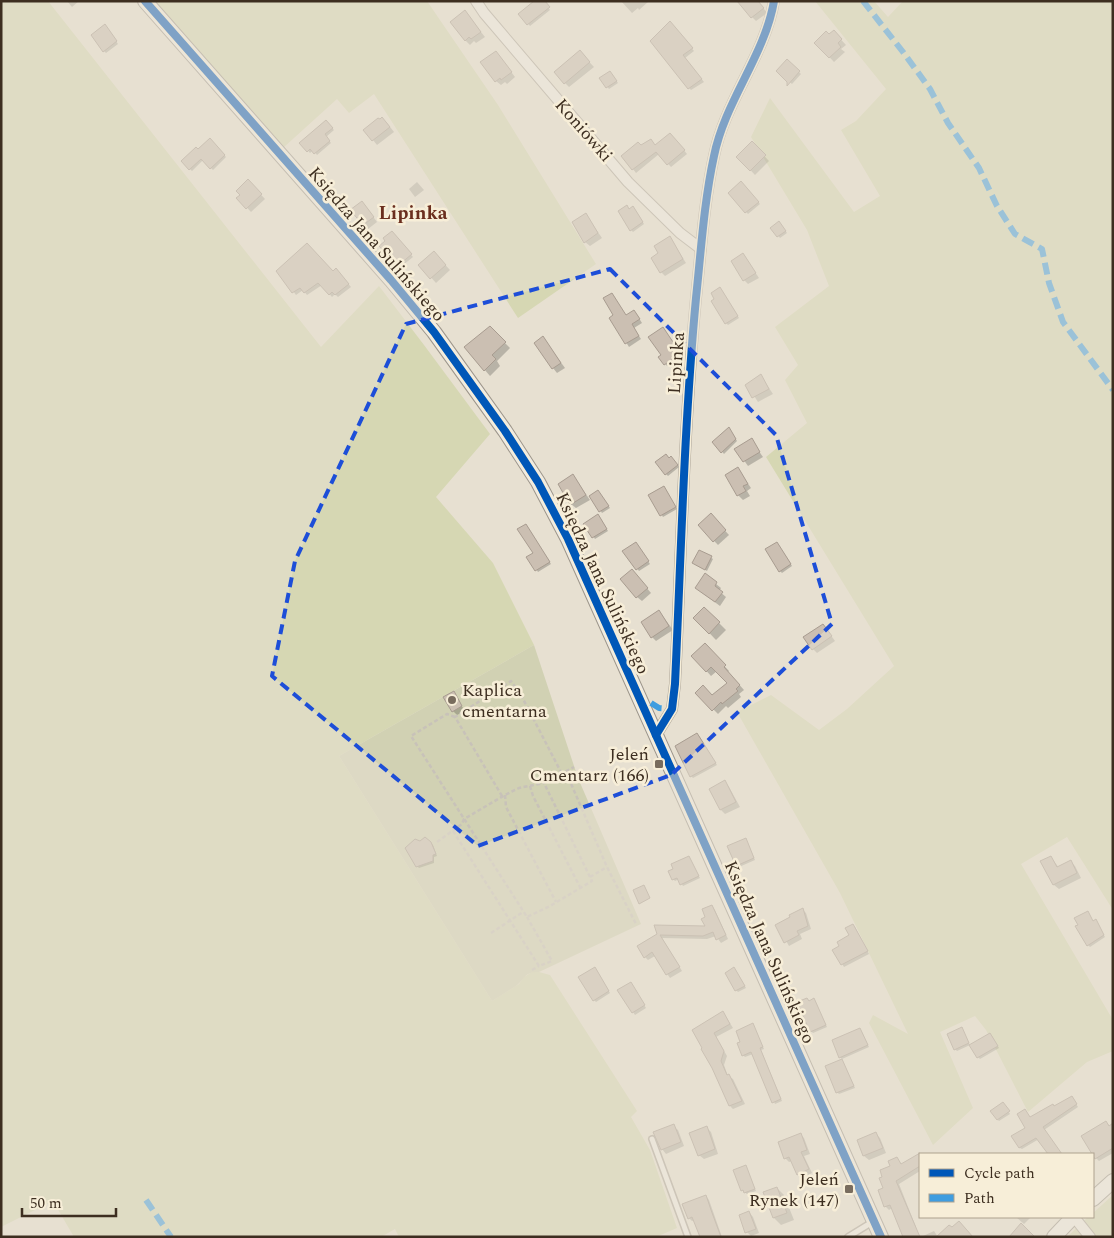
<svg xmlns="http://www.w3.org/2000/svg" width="1114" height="1238" viewBox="0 0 1114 1238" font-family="Spectral,serif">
  <rect width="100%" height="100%" fill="#e7e0d1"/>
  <!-- green -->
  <g fill="#d6d7b3">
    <path d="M 1,1 L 48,1 L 321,347 L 379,286 L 424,345 L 490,434 L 436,497 L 493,563 L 534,645 L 339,756 L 492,1001 L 519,984 L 524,977 L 532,972 L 539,972 L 550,975 L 637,1111 L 631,1117 L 650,1150 L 677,1228 L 656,1237 L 399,1237 L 395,1229 L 381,1237 L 74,1237 L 53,1201 L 1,1227 Z"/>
    <path d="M 155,1 L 427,1 L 498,105 L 596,264 L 518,318 L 374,94 L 349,113 L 337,99 L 283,148 Z"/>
    <path d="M 815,1 L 874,1 L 888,17 L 903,1 L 1113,1 L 1113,910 L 1067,837 L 1021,864 L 1113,1020 L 1113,1051 L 1087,1062 L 1028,1112 L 986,1030 L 975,1016 L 940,1032 L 973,1108 L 933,1145 L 869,1023 L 873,1015 L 908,1034 L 840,893 L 737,712 L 771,695 L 819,730 L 847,709 L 894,666 L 766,457 L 807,423 L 785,380 L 798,365 L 775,327 L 829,286 L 807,230 L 751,137 L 770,98 L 854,212 L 880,196 L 841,130 L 856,121 L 886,89 Z"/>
    <path d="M 1113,1195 L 1113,1237 L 1067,1237 L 1088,1217 L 1093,1217 L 1093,1213 Z"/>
  </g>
  <!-- cemetery -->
  <path fill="#d1d1b3" d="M 534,645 L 578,778 L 641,924 L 539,972 C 524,972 526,978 516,986 C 508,991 500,996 492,1001 L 339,756 Z"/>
  <!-- shadow -->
  <g fill="#0003">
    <path d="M 67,1 L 79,1 L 72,7 Z"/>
    <path d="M 544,1 L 550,10 L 530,26 L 520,14 Z"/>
    <path d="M 621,1 L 647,1 L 648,2 L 639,10 L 638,8 L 632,13 Z"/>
    <path d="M 758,1 L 767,13 L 756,21 L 752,17 Z"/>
    <path d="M 465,12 L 485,37 L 476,43 L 474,41 L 470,45 L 465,40 Z"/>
    <path d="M 670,23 L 694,51 L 685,58 L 704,82 L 691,90 L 689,88 Z"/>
    <path d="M 107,28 L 118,44 L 106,53 L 104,51 Z"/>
    <path d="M 834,32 L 846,45 L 841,49 L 845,52 L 834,62 L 816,43 Z"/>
    <path d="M 580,52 L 594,67 L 569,87 L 565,83 Z"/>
    <path d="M 500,57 L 515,77 L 507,84 L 505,82 L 501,85 L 496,81 Z"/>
    <path d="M 787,61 L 801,74 L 792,84 L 777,71 Z"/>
    <path d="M 612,74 L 618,83 L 609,89 L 601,78 Z"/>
    <path d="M 326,122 L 334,130 L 326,137 L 331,143 L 317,155 L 313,150 L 310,153 L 301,143 Z"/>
    <path d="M 387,123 L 394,132 L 377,145 L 365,130 Z"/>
    <path d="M 674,138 L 687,154 L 671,167 L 659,154 L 636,173 L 623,156 L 641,146 L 655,146 Z"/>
    <path d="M 210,140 L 226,157 L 213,170 L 203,160 L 192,171 L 183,162 Z"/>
    <path d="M 752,143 L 769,161 L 755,175 L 738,157 Z"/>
    <path d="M 248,181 L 265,199 L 251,212 L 238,198 L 242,195 Z"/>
    <path d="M 417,182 L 424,190 L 415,197 L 409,189 Z"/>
    <path d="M 741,183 L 760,204 L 748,214 L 729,193 Z"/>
    <path d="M 366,207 L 377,222 L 368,229 L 363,225 Z"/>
    <path d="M 629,210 L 635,210 L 644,224 L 633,232 L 631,230 Z"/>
    <path d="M 586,215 L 602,238 L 590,246 L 585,242 Z"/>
    <path d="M 781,225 L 787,233 L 780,238 L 772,228 Z"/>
    <path d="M 392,233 L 413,257 L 403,265 L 400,261 L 396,264 L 381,246 L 387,241 Z"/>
    <path d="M 670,238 L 686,263 L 665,276 L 661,272 L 660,254 Z"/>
    <path d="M 743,254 L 759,278 L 748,284 L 744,280 Z"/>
    <path d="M 438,257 L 450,270 L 436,283 L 420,265 Z"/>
    <path d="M 278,271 L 339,273 L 351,287 L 338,297 L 335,294 L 332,297 L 322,285 L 307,295 L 303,290 L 296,295 Z"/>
    <path d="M 722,291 L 739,318 L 728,325 L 726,323 Z"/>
    <path d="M 637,315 L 642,323 L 634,328 L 641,339 L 629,347 L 611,318 Z"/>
    <path d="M 490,328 L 510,348 L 497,361 L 500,366 L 490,376 L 466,348 Z"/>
    <path d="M 664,330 L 682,357 L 667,366 L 660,357 L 662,356 Z"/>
    <path d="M 543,338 L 565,368 L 557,373 L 553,368 Z"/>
    <path d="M 761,376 L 773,394 L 758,402 L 747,385 Z"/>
    <path d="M 731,431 L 737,441 L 724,454 L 714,442 Z"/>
    <path d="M 751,440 L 763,457 L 748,466 L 736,449 Z"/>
    <path d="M 669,459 L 673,460 L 679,467 L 668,476 L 666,474 Z"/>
    <path d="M 738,469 L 751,488 L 747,491 L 750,496 L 743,500 L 738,495 Z"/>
    <path d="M 573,476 L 590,500 L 576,508 L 571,504 Z"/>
    <path d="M 665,490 L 677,509 L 663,517 L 650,496 Z"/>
    <path d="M 600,494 L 610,508 L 602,513 L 591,497 Z"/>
    <path d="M 711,515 L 729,535 L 718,545 L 699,525 Z"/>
    <path d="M 600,518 L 608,531 L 595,539 L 585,524 Z"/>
    <path d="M 527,527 L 551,564 L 538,572 L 528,557 L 534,554 Z"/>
    <path d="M 777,543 L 792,566 L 782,573 L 780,571 Z"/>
    <path d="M 637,545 L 650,564 L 639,571 L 624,551 Z"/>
    <path d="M 700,551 L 713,559 L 707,571 L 693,563 Z"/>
    <path d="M 636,575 L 651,593 L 642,601 L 637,597 Z"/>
    <path d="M 705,575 L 721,588 L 719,591 L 726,597 L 720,606 L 701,592 Z"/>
    <path d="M 704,608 L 726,630 L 716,640 L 695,618 Z"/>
    <path d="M 659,611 L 673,630 L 656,641 L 652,637 Z"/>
    <path d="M 827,630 L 835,641 L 817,653 L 813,649 Z"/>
    <path d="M 705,645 L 729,671 L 728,672 L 744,690 L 739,694 L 741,697 L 728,708 L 726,706 L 718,714 L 697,693 L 712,697 L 728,683 L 717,671 L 711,676 L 693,656 Z"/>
    <path d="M 453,693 L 465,711 L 457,715 L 453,711 Z"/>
    <path d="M 699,736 L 717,765 L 693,778 L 691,776 Z"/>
    <path d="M 725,782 L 729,787 L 740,807 L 725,814 L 721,810 Z"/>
    <path d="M 425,838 L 433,845 L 437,856 L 434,857 L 434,863 L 419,868 L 417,866 L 421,842 Z"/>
    <path d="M 747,842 L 755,860 L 739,867 L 737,865 Z"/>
    <path d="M 1051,857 L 1059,868 L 1070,861 L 1075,866 L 1081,878 L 1059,889 L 1054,885 L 1042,862 Z"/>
    <path d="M 689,858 L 700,878 L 683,886 L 679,879 L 675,881 L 673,879 Z"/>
    <path d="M 712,906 L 715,910 L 728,939 L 721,943 L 716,936 L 707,939 L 662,938 L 682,971 L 670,978 L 655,956 L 648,960 L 645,957 L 658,934 L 707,928 L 707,917 Z"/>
    <path d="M 803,910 L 806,913 L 811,929 L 800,934 L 802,939 L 789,946 L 777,925 L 792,918 Z"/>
    <path d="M 1093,922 L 1097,923 L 1105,937 L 1090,947 L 1088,945 Z"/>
    <path d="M 855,927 L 869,954 L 844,967 L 834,950 L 841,946 L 850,936 Z"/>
    <path d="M 596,970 L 610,993 L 596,1002 L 594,1000 Z"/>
    <path d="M 736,971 L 746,988 L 738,992 L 736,990 Z"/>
    <path d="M 632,986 L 646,1008 L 635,1015 L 619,991 Z"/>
    <path d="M 814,1000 L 827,1027 L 813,1033 L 811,1031 L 809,1002 Z"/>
    <path d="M 723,1012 L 733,1028 L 716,1037 L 727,1056 L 724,1065 L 728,1076 L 733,1079 L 745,1104 L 733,1109 L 730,1106 L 713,1068 L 702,1049 Z"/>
    <path d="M 753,1025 L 764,1049 L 761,1050 L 782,1101 L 775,1104 L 753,1054 L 745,1057 L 743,1055 L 742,1042 Z"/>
    <path d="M 860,1029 L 869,1047 L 842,1059 L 840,1057 Z"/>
    <path d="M 963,1031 L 970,1045 L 957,1051 L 955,1049 Z"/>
    <path d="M 992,1036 L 999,1048 L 980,1059 L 978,1057 Z"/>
    <path d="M 842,1060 L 855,1088 L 839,1094 L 837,1092 Z"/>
    <path d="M 1072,1097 L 1078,1107 L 1044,1130 L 1061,1154 L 1048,1154 L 1039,1139 L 1022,1149 L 1020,1148 L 1013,1137 L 1027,1128 L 1030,1119 Z"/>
    <path d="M 1005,1106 L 1010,1114 L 999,1121 L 998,1120 Z"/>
    <path d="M 1106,1122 L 1110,1126 L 1113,1125 L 1113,1153 L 1099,1161 L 1096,1158 Z"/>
    <path d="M 673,1126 L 678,1130 L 684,1146 L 666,1154 L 662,1149 Z"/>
    <path d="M 707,1128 L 711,1132 L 718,1154 L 704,1159 L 699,1155 Z"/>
    <path d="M 800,1134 L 804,1138 L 810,1154 L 804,1156 L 812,1173 L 802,1178 L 798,1174 L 792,1161 L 789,1162 L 785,1158 Z"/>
    <path d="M 876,1134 L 880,1138 L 886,1153 L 869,1160 L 864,1156 L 858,1141 Z"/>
    <path d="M 920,1154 L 920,1171 L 899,1184 L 916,1227 L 905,1232 L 892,1208 L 889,1210 L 885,1206 L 884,1189 L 891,1167 L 897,1158 L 902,1165 Z"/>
    <path d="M 746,1167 L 756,1191 L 747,1194 L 742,1190 Z"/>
    <path d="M 777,1188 L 784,1195 L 794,1220 L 781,1225 L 774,1218 L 764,1193 Z"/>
    <path d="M 706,1196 L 709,1200 L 722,1237 L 701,1237 L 695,1220 L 692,1221 L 689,1218 Z"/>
    <path d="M 749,1212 L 753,1217 L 759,1233 L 751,1236 L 747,1232 Z"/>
    <path d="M 1016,1217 L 1031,1217 L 1024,1224 Z"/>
    <path d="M 934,1231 L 938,1237 L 921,1237 Z"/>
  </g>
  <!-- building -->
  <g fill="#cbbfb2" stroke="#a89c90">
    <path d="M 534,1 L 545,1 L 550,7 L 527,25 L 518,14 Z"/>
    <path d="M 737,1 L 758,1 L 764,8 L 751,18 Z"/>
    <path d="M 465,10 L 481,32 L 471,39 L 469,37 L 465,41 L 450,22 Z"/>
    <path d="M 670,21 L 693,48 L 683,55 L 702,79 L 688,89 L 650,41 Z"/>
    <path d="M 105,24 L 117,41 L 103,52 L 91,35 Z"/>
    <path d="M 834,30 L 842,39 L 838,43 L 841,47 L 829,58 L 814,43 L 826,31 L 829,34 Z"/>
    <path d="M 580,50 L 590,62 L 564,84 L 554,72 Z"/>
    <path d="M 496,51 L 512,72 L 501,80 L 500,78 L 495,82 L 480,62 Z"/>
    <path d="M 787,59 L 800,71 L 787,86 L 787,82 L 776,71 Z"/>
    <path d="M 610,71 L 617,81 L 606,88 L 599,78 Z"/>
    <path d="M 382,117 L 390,127 L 372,141 L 363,130 L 378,118 L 380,119 Z"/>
    <path d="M 326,120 L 333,128 L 325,134 L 330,141 L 314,154 L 310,149 L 307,152 L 299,143 Z"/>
    <path d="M 670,133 L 685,150 L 667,165 L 656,152 L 632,170 L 621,156 L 638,142 L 641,145 L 651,139 L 655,145 Z"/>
    <path d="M 210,138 L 225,155 L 210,169 L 201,159 L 189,170 L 181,161 L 196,147 L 198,149 Z"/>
    <path d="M 752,141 L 766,155 L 750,171 L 736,157 Z"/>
    <path d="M 248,179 L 262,194 L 246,209 L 236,198 L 240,195 L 236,191 Z"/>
    <path d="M 741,181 L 759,202 L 745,213 L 728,193 Z"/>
    <path d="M 362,201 L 374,217 L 363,225 L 350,210 Z"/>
    <path d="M 627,205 L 629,209 L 633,206 L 643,222 L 630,231 L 618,211 Z"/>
    <path d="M 586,213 L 598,233 L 584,243 L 572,222 Z"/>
    <path d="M 779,221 L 786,231 L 777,237 L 770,228 Z"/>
    <path d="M 392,231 L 412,254 L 400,264 L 397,260 L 394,263 L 379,246 L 385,241 L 383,238 Z"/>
    <path d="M 670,236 L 683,259 L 660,273 L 651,258 L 658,253 L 654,246 Z"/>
    <path d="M 307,243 L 333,271 L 336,268 L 349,284 L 335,295 L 332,292 L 329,295 L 318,283 L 304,293 L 300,288 L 292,293 L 276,271 Z"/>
    <path d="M 434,251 L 446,265 L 430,279 L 418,265 Z"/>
    <path d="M 743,253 L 756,273 L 743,281 L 731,261 Z"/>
    <path d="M 720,287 L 738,316 L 725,324 L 711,301 L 714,299 L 711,293 Z"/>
    <path d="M 612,293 L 626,315 L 634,310 L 640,319 L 632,324 L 639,336 L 625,344 L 609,318 L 613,315 L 603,298 Z"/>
    <path d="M 490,326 L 506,342 L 492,355 L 496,359 L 484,371 L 464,347 Z"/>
    <path d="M 663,327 L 681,354 L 664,365 L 658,357 L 661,355 L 648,337 Z"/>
    <path d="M 543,336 L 561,363 L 552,369 L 534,343 Z"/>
    <path d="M 761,374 L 769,389 L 752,398 L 745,385 Z"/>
    <path d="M 729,427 L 736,439 L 721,453 L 712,442 Z"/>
    <path d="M 752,438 L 760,452 L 743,462 L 734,449 Z"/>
    <path d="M 666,454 L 669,458 L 671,456 L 678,465 L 665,475 L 655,462 Z"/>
    <path d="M 738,467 L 748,484 L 743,486 L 746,491 L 737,496 L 725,475 Z"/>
    <path d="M 573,474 L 586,495 L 570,505 L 558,484 Z"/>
    <path d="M 664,486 L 676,507 L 660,516 L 648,495 Z"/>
    <path d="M 598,490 L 609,506 L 599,512 L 589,496 Z"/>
    <path d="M 711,513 L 726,530 L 713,542 L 698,525 Z"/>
    <path d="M 598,514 L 607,529 L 592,538 L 583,524 Z"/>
    <path d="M 526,524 L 550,562 L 535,571 L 526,557 L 533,553 L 517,529 Z"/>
    <path d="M 636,542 L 649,561 L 636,570 L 622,551 Z"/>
    <path d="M 777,542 L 791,564 L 779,572 L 765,549 Z"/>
    <path d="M 699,550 L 712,556 L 705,570 L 692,563 Z"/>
    <path d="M 632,569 L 648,588 L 636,598 L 620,579 Z"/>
    <path d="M 705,573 L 717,582 L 715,586 L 723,592 L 715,602 L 695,588 Z"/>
    <path d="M 704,607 L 720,622 L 709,634 L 693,618 Z"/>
    <path d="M 659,610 L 669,626 L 651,638 L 641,622 Z"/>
    <path d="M 823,624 L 832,636 L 812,650 L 803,637 Z"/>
    <path d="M 705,643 L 726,665 L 724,667 L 740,685 L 736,689 L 738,691 L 722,704 L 721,702 L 712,711 L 695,693 L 703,685 L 712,695 L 727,683 L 711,667 L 706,672 L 691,656 Z"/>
    <path d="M 454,691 L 462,706 L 452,712 L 443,697 Z"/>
    <path d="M 697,733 L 716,763 L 690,777 L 675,746 Z"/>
    <path d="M 725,780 L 736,802 L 720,810 L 709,789 Z"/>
    <path d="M 425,837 L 431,842 L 436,854 L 433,855 L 433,861 L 416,867 L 405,848 L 415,839 L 420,841 Z"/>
    <path d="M 746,838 L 754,858 L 736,866 L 727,846 Z"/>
    <path d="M 689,856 L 699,876 L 680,885 L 677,878 L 672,880 L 668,871 L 673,869 L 671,864 Z"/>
    <path d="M 1051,856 L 1057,867 L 1071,860 L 1077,873 L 1053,885 L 1040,861 Z"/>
    <path d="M 644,885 L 650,898 L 639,904 L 633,890 Z"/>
    <path d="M 712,905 L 726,935 L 716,940 L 713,932 L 703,936 L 660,935 L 680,967 L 666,975 L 652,952 L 644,958 L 637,946 L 657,934 L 654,925 L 705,926 L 701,919 L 705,917 L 702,909 Z"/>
    <path d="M 803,908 L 808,926 L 797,931 L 799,935 L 784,943 L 775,925 L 790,917 L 789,915 Z"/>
    <path d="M 1088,911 L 1093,921 L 1096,919 L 1104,935 L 1087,946 L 1075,926 L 1078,925 L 1074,918 Z"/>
    <path d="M 853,924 L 868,951 L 841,965 L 832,950 L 839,946 L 837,942 L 849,935 L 845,928 Z"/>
    <path d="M 595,967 L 609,991 L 593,1001 L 578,977 Z"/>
    <path d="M 734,967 L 745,986 L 735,991 L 725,973 Z"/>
    <path d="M 631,982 L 645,1005 L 632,1013 L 617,990 Z"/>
    <path d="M 807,998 L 809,1001 L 814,998 L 826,1025 L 810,1032 L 797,1002 Z"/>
    <path d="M 723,1011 L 730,1024 L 714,1033 L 724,1051 L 721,1061 L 727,1075 L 729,1074 L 742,1101 L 729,1106 L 712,1068 L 701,1049 L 702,1048 L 692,1030 Z"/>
    <path d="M 753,1023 L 763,1047 L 760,1048 L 781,1099 L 772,1103 L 751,1052 L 742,1056 L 737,1043 L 740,1042 L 736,1031 Z"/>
    <path d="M 962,1027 L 969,1043 L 954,1050 L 947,1034 Z"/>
    <path d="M 860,1028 L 868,1045 L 839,1058 L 832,1040 Z"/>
    <path d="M 990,1033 L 998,1046 L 977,1058 L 969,1045 Z"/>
    <path d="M 842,1059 L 854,1086 L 836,1093 L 825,1066 Z"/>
    <path d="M 1072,1096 L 1077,1104 L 1043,1127 L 1062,1154 L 1048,1154 L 1036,1138 L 1019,1148 L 1011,1136 L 1025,1128 L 1017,1114 L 1025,1109 L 1030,1117 L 1053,1104 L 1054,1106 Z"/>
    <path d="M 1003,1102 L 1010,1111 L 997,1120 L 990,1111 Z"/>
    <path d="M 1106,1121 L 1109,1126 L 1113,1123 L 1113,1148 L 1095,1159 L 1081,1136 Z"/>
    <path d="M 674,1124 L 681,1142 L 661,1150 L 653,1132 Z"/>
    <path d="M 707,1126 L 715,1149 L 698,1156 L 689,1133 Z"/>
    <path d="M 876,1132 L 883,1148 L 863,1156 L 857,1140 Z"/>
    <path d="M 801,1133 L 807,1150 L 801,1152 L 809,1169 L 797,1175 L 789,1157 L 784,1159 L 778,1142 Z"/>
    <path d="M 920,1153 L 920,1166 L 896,1181 L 920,1237 L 903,1237 L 890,1205 L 884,1207 L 878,1190 L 883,1188 L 879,1178 L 882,1177 L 880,1170 L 890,1166 L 888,1161 L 897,1157 L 901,1164 Z"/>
    <path d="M 746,1165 L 755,1189 L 744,1193 L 743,1190 L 741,1191 L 733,1170 Z"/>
    <path d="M 777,1187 L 787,1213 L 773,1218 L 763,1192 Z"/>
    <path d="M 706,1195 L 711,1210 L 721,1237 L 700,1237 L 692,1217 L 688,1219 L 682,1204 Z"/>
    <path d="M 749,1211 L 756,1229 L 745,1233 L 739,1215 Z"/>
    <path d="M 959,1221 L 973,1237 L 936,1237 L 949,1225 L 952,1227 Z"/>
    <path d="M 1021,1223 L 1035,1237 L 1009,1237 Z"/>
  </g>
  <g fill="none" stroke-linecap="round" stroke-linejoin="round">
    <!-- lane casing -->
    <g stroke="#ada599" stroke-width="8">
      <g id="lane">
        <path d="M 652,1139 L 688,1237"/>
        <path d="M 848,1237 L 874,1221"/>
      </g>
    </g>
    <!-- street casing -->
    <g stroke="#ada599" stroke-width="12">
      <g id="street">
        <path d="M 476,1 L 484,13 L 628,182 L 680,233 L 701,249"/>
        <path d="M 656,735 L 672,709 L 675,684 C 681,556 684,426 696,298 C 701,251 704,202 714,156 C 725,101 765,55 774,1"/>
        <path d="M 1074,1217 L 1090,1237"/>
      </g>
    </g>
    <!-- secondary casing -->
    <g stroke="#9c958a" stroke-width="16">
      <g id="secondary">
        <path d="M 145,1 L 391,280 L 434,332 L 505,431 L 538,482 L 568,539 L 881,1237"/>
        <path d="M 1093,1199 L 1113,1181"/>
        <path d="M 1054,1237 L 1073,1217"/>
      </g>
    </g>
    <!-- path -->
    <g stroke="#c8c2b9" stroke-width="2.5" stroke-dasharray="4 2.5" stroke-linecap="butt">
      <path d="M 455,717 L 447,714 L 411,736 L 527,917 L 550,906 L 592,881 L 544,783"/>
      <path d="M 566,772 L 607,867 L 636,924"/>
      <path d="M 530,786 L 533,796 L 580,887"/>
      <path d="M 505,795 L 506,807 L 556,902"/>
      <path d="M 502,796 L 455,717 L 511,681 L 521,695 L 562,774"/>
      <path d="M 453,831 L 539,966 L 552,961 L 527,917"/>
      <path d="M 437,842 L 462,824 L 464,819 L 505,795 L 519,788 L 544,783 L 574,767"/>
      <path d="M 590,877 L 607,867"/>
      <path d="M 491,933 L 523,912"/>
      <path d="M 532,970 L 539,966"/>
    </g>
    <!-- lane -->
    <use href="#lane" stroke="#efebe3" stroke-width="5"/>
    <!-- street -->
    <use href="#street" stroke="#efebe3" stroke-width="10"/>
    <!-- secondary -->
    <use href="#secondary" stroke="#efebe3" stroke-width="14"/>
    <!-- quiet -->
    <g stroke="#3f9de0" stroke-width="6" stroke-dasharray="12 6" stroke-linecap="butt">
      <path d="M 863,1 L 903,52 L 930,89 L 948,123 L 979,168 L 997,206 L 1015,234 L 1042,249 L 1049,283 L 1063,322 L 1113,390"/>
      <path d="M 651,703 L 659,708 L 672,709"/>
      <path d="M 146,1200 L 171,1237"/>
    </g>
    <!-- cycleway casing -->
    <g stroke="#f7eed8" stroke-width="11">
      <g id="cycleway">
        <path d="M 145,1 L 391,280 L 434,332 L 505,431 L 538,482 L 568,539 L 881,1237"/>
        <path d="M 656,735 L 672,709 L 675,684 C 681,556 684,426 696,298 C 701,251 704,202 714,156 C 725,101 765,55 774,1"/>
      </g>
    </g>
    <!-- cycleway -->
    <use href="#cycleway" stroke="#0057b8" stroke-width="8"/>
  </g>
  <!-- marked area -->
  <path d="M0 0H1114V1238H0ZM 610,269 L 776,435 L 832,624 L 671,775 L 478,846 L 272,676 L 295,561 L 406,324 Z" fill="#e7e0d1" fill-opacity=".55" fill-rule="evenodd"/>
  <path fill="none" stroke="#1d4ed8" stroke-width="4" stroke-dasharray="10 6" stroke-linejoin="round" d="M 610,269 L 776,435 L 832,624 L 671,775 L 478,846 L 272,676 L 295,561 L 406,324 Z"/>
  <!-- markers -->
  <g fill="#786c5e" stroke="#f7eed8" stroke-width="2">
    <circle cx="452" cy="700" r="5"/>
    <rect x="654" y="759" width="10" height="10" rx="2.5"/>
    <rect x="844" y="1184" width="10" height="10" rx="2.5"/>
  </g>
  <g text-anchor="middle" stroke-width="5" stroke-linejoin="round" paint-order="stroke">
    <!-- street labels -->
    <g font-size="18" fill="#3d2e20" stroke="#f7eed8">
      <text transform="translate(584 130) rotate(49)" y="6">Koniówki</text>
      <text transform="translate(377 244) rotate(49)" y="6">Księdza Jana Sulińskiego</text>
      <text transform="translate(676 363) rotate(-86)" y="6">Lipinka</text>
      <text transform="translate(603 583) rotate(65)" y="6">Księdza Jana Sulińskiego</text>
      <text transform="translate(770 952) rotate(66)" y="6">Księdza Jana Sulińskiego</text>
    </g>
    <!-- poi labels -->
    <g font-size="18" fill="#3d2e20" stroke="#f7eed8" text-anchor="end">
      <text x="462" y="696" text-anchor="start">Kaplica<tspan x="462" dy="21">cmentarna</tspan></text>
      <text x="649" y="760">Jeleń<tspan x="649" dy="21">Cmentarz (166)</tspan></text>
      <text x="839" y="1185">Jeleń<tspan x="839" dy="21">Rynek (147)</tspan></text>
    </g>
    <!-- neighbourhood labels -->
    <g font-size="19" font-weight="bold" fill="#6b2e1e" stroke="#f7eed8">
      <text x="413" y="219">Lipinka</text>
    </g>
  </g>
  <!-- border -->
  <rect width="1114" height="1238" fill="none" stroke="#3d2e20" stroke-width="5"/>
  <!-- legend -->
  <rect x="919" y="1153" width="175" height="65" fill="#f7eed8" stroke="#ada18e"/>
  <rect x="929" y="1169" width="25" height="8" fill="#0057b8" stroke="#ada18e"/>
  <text x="964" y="1178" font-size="15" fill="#3d2e20">Cycle path</text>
  <rect x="929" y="1194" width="25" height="8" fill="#3f9de0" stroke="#ada18e"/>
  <text x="964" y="1203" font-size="15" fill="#3d2e20">Path</text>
  <!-- scale -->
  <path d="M22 1208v8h94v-8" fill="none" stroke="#3d2e20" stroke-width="2.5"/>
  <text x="30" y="1208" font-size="15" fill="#3d2e20" stroke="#f7eed8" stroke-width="4" paint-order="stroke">50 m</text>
</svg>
